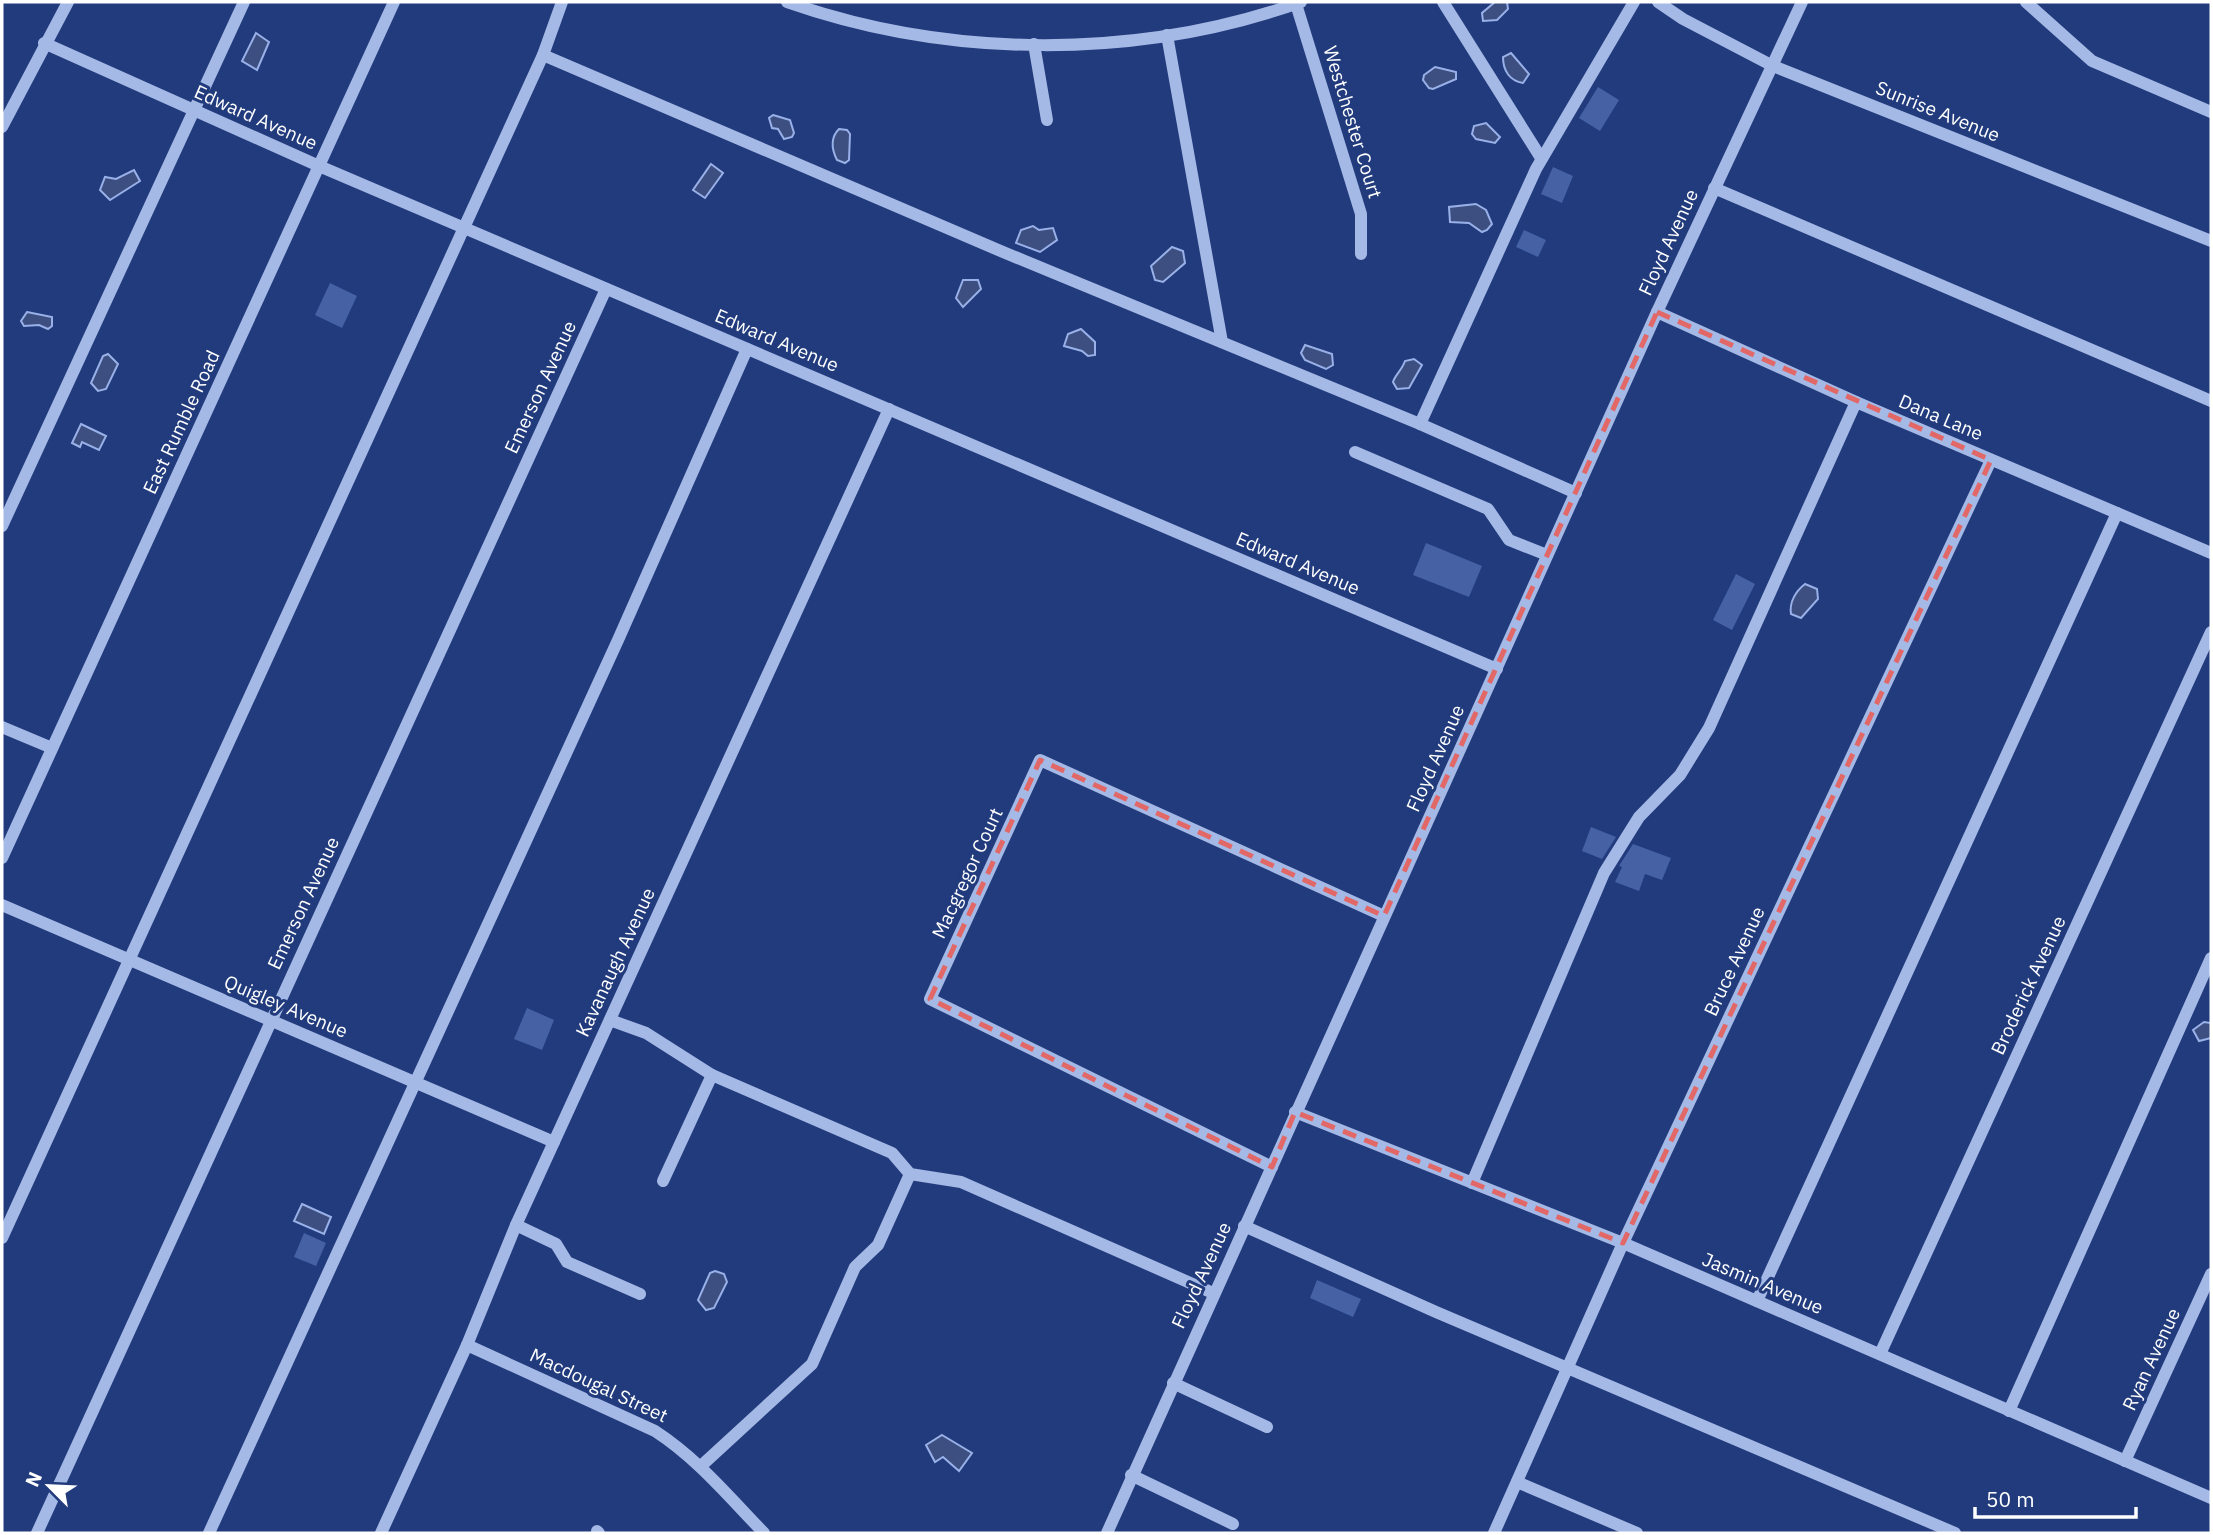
<svg xmlns="http://www.w3.org/2000/svg" width="2213" height="1535" viewBox="0 0 2213 1535" font-family="'IBM Plex Sans',sans-serif">
  <rect width="100%" height="100%" fill="#213b7d"/>
  <!-- water -->
  <g fill="#3c4f80" stroke="#99b1e8" stroke-width="2">
    <path d="M 1495,2 L 1507,2 L 1508,9 L 1497,20 L 1483,21 L 1482,13 Z"/>
    <path d="M 256,33 L 269,42 L 257,70 L 242,61 Z"/>
    <path d="M 1511,53 L 1529,74 L 1523,83 C 1510,81 1503,71 1503,57 Z"/>
    <path d="M 1435,67 L 1456,72 L 1456,79 L 1433,89 L 1429,88 L 1423,80 L 1424,75 Z"/>
    <path d="M 773,115 L 790,120 L 794,133 L 792,137 L 784,139 L 778,129 L 772,128 L 769,118 Z"/>
    <path d="M 1486,123 L 1500,137 L 1495,143 L 1476,139 L 1472,134 L 1474,126 Z"/>
    <path d="M 839,129 L 847,130 L 850,134 L 849,160 L 845,163 L 837,160 C 832,150 830,138 839,129 Z"/>
    <path d="M 711,164 L 723,173 L 705,198 L 693,190 Z"/>
    <path d="M 134,170 L 140,181 L 110,200 L 100,190 L 105,177 L 116,179 Z"/>
    <path d="M 1476,204 L 1486,210 L 1492,224 L 1487,230 L 1482,232 L 1469,223 L 1450,222 L 1449,207 Z"/>
    <path d="M 1033,226 L 1039,230 L 1053,228 L 1057,240 L 1040,252 L 1016,243 L 1021,230 Z"/>
    <path d="M 1172,247 L 1183,251 L 1185,263 L 1163,282 L 1155,280 L 1151,266 Z"/>
    <path d="M 963,280 L 978,280 L 981,289 L 963,307 L 956,298 Z"/>
    <path d="M 27,312 L 52,317 L 52,326 L 48,329 L 39,325 L 24,326 L 21,321 Z"/>
    <path d="M 1081,329 L 1095,342 L 1095,355 L 1088,356 L 1082,351 L 1064,346 L 1068,334 Z"/>
    <path d="M 1305,345 L 1332,354 L 1333,365 L 1326,369 L 1305,360 L 1301,353 Z"/>
    <path d="M 108,354 L 118,364 L 106,389 L 98,391 L 91,383 L 103,356 Z"/>
    <path d="M 1414,359 L 1422,365 L 1409,388 L 1397,389 L 1393,382 C 1395,375 1402,370 1405,361 Z"/>
    <path d="M 81,424 L 106,436 L 99,450 L 82,442 L 80,447 L 72,443 Z"/>
    <path d="M 1805,584 L 1817,589 L 1818,599 L 1801,618 L 1791,614 C 1789,602 1796,591 1805,584 Z"/>
    <path d="M 2204,1022 L 2211,1023 L 2211,1038 L 2199,1041 L 2193,1030 Z"/>
    <path d="M 302,1204 L 331,1217 L 324,1234 L 294,1221 Z"/>
    <path d="M 715,1271 L 724,1274 L 727,1282 L 714,1308 L 706,1310 L 698,1300 L 710,1273 Z"/>
    <path d="M 942,1435 L 972,1453 L 959,1471 L 943,1457 L 935,1462 L 926,1445 Z"/>
  </g>
  <!-- building -->
  <g fill="#4662a5">
    <path d="M 1598,87 L 1619,100 L 1600,131 L 1579,118 Z"/>
    <path d="M 1553,167 L 1573,176 L 1562,203 L 1541,194 Z"/>
    <path d="M 1524,230 L 1546,240 L 1538,257 L 1516,247 Z"/>
    <path d="M 330,283 L 357,296 L 342,328 L 315,315 Z"/>
    <path d="M 1426,543 L 1482,566 L 1469,597 L 1413,575 Z"/>
    <path d="M 1736,574 L 1755,584 L 1732,630 L 1713,620 Z"/>
    <path d="M 1591,827 L 1616,837 L 1602,859 L 1582,851 Z"/>
    <path d="M 1633,844 L 1671,858 L 1662,880 L 1645,874 L 1639,891 L 1615,882 L 1622,867 L 1619,866 Z"/>
    <path d="M 527,1008 L 554,1020 L 542,1050 L 514,1039 Z"/>
    <path d="M 304,1233 L 326,1243 L 316,1266 L 294,1257 Z"/>
    <path d="M 1317,1280 L 1361,1299 L 1353,1317 L 1310,1298 Z"/>
  </g>
  <g fill="none" stroke-linecap="round" stroke-linejoin="round">
    <!-- minor -->
    <g stroke="#a5b9e6" stroke-width="12">
      <path d="M 787,2 C 950,59 1138,60 1301,2"/>
      <path d="M 1443,2 L 1541,158"/>
      <path d="M 1658,2 L 1683,19 L 1773,66 L 2211,241"/>
      <path d="M 2026,2 L 2092,61 L 2211,112"/>
      <path d="M 1296,4 L 1361,214 L 1361,254"/>
      <path d="M 1167,35 L 1222,342"/>
      <path d="M 44,43 L 319,166 L 1497,669"/>
      <path d="M 1034,44 L 1047,120"/>
      <path d="M 543,55 L 1003,252 L 1420,424 L 1576,493"/>
      <path d="M 2,127 L 68,2"/>
      <path d="M 1714,188 L 2211,401"/>
      <path d="M 1657,312 L 1856,402 L 2211,553"/>
      <path d="M 1420,424 L 1536,169 L 1634,2"/>
      <path d="M 1355,452 L 1488,509 L 1509,540 L 1547,555"/>
      <path d="M 2,526 L 244,2"/>
      <path d="M 2,727 L 52,748"/>
      <path d="M 2,858 L 394,2"/>
      <path d="M 2,905 L 554,1142"/>
      <path d="M 610,1020 L 646,1033 L 712,1075 L 892,1153 L 910,1174 L 961,1182 L 1213,1293"/>
      <path d="M 1295,1112 L 1623,1243 L 2211,1498"/>
      <path d="M 1272,1167 L 930,999 L 1040,760 L 1384,916"/>
      <path d="M 663,1181 L 712,1075"/>
      <path d="M 1472,1183 L 1604,873 L 1639,817 L 1680,775 L 1709,728 L 1856,402"/>
      <path d="M 516,1225 L 556,1244 L 567,1262 L 640,1294"/>
      <path d="M 1244,1226 L 1436,1312 L 1955,1533"/>
      <path d="M 2,1238 L 543,55 L 562,2"/>
      <path d="M 1757,1301 L 2117,513"/>
      <path d="M 467,1345 L 655,1431 C 698,1459 729,1497 764,1533"/>
      <path d="M 1880,1354 L 2211,632"/>
      <path d="M 1173,1383 L 1267,1427"/>
      <path d="M 2009,1411 L 2211,958"/>
      <path d="M 2125,1461 L 2211,1274"/>
      <path d="M 701,1466 L 812,1364 L 855,1267 L 878,1245 L 910,1174"/>
      <path d="M 1131,1475 L 1233,1524"/>
      <path d="M 1517,1482 L 1637,1533"/>
      <path d="M 597,1531 L 599,1533"/>
      <path d="M 37,1533 L 606,289"/>
      <path d="M 209,1533 L 618,640 L 747,349"/>
      <path d="M 381,1533 L 467,1345 L 516,1225 L 889,409"/>
      <path d="M 1107,1533 L 1657,312 L 1802,2"/>
      <path d="M 1494,1533 L 1623,1243 L 1991,460"/>
    </g>
  </g>
  <!-- marked area -->
  <path fill="none" stroke="#e26868" stroke-width="5" stroke-dasharray="14 9" stroke-linejoin="round" d="M 1657,312 L 1991,460 L 1623,1243 L 1295,1112 L 1272,1167 L 930,999 L 1040,760 L 1384,916 Z"/>
  <g text-anchor="middle" stroke-width="6" stroke-linejoin="round" paint-order="stroke">
    <!-- street labels -->
    <g font-size="19" fill="#fff" stroke="#213b7d">
      <text transform="translate(1938 111) rotate(22)" y="7">Sunrise Avenue</text>
      <text transform="translate(256 117) rotate(24)" y="7">Edward Avenue</text>
      <text transform="translate(1353 122) rotate(73)" y="7">Westchester Court</text>
      <text transform="translate(1668 242) rotate(-65)" y="7">Floyd Avenue</text>
      <text transform="translate(777 340) rotate(23)" y="7">Edward Avenue</text>
      <text transform="translate(540 387) rotate(-65)" y="7">Emerson Avenue</text>
      <text transform="translate(1941 417) rotate(23)" y="7">Dana Lane</text>
      <text transform="translate(181 422) rotate(-65)" y="7">East Rumble Road</text>
      <text transform="translate(1298 563) rotate(23)" y="7">Edward Avenue</text>
      <text transform="translate(1435 758) rotate(-66)" y="7">Floyd Avenue</text>
      <text transform="translate(967 873) rotate(-65)" y="7">Macgregor Court</text>
      <text transform="translate(303 903) rotate(-65)" y="7">Emerson Avenue</text>
      <text transform="translate(1734 961) rotate(-65)" y="7">Bruce Avenue</text>
      <text transform="translate(615 962) rotate(-65)" y="7">Kavanaugh Avenue</text>
      <text transform="translate(2028 985) rotate(-65)" y="7">Broderick Avenue</text>
      <text transform="translate(286 1006) rotate(23)" y="7">Quigley Avenue</text>
      <text transform="translate(1201 1275) rotate(-65)" y="7">Floyd Avenue</text>
      <text transform="translate(1763 1283) rotate(23)" y="7">Jasmin Avenue</text>
      <text transform="translate(2151 1359) rotate(-65)" y="7">Ryan Avenue</text>
      <text transform="translate(599 1385) rotate(25)" y="7">Macdougal Street</text>
    </g>
  </g>
  <!-- border -->
  <rect width="2213" height="1535" fill="none" stroke="#ffffff" stroke-width="7"/>
  <!-- north arrow -->
  <g transform="translate(49 1486) rotate(294)" stroke="#213b7d" stroke-width="5" paint-order="stroke">
  <path d="M0-5L12 26L0 18L-12 26Z" fill="#ffffff"/>
  <text y="-10" font-size="19" font-weight="bold" text-anchor="middle" fill="#ffffff">N</text>
  </g>
  <!-- scale -->
  <path d="M1975 1507v10h161v-10" fill="none" stroke="#ffffff" stroke-width="3.5"/>
  <text x="1986" y="1507" font-size="21" fill="#ffffff" stroke="#213b7d" stroke-width="5" paint-order="stroke">50 m</text>
</svg>
